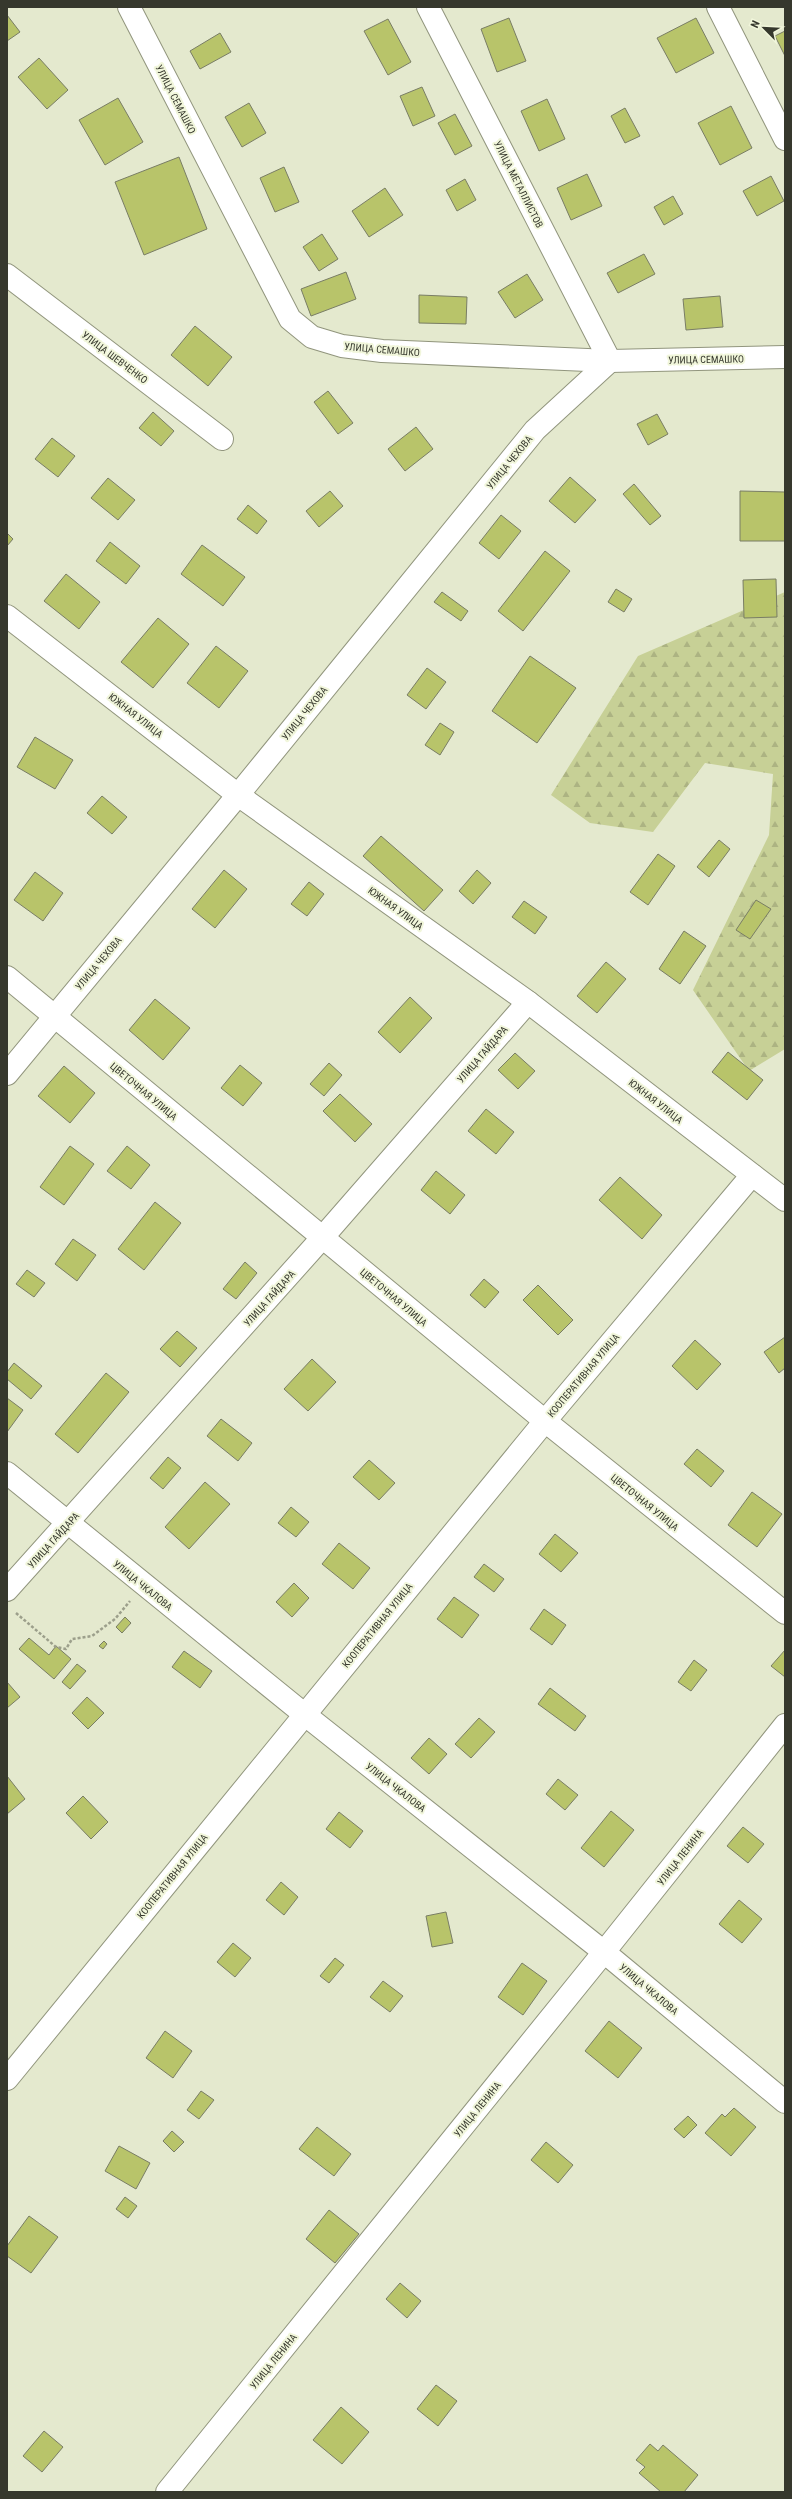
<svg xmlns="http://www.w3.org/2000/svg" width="792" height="2499" viewBox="0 0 792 2499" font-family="'Roboto Condensed',sans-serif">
  <defs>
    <pattern id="forest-firs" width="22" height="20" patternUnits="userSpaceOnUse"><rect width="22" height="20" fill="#c7d096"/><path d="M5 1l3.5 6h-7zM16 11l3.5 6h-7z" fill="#acb382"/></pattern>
  </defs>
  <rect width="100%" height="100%" fill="#e4e9ce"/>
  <!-- forest -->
  <path fill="url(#forest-firs)" d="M 785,592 L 785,1049 L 749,1071 L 693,990 L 769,835 L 773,774 L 705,763 L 653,832 L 590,823 L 551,795 L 638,656 Z"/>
  <!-- building -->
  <g fill="#b8c46a" stroke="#797d65">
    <path d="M 7,15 L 20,32 L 7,41 Z"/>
    <path d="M 509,18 L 526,61 L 497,72 L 481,29 Z"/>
    <path d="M 696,18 L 714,53 L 676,73 L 657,38 Z"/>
    <path d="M 388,19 L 411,62 L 388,75 L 364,31 Z"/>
    <path d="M 785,31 L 785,56 L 775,36 Z"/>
    <path d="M 220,33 L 231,52 L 200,69 L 190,51 Z"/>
    <path d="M 39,58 L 68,90 L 47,109 L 18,77 Z"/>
    <path d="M 422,87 L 435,116 L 413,126 L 400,96 Z"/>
    <path d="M 118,98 L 143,142 L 105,165 L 79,120 Z"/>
    <path d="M 547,99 L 565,139 L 539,151 L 521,111 Z"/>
    <path d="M 249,103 L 266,133 L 242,147 L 225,117 Z"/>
    <path d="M 731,106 L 752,148 L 720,165 L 698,123 Z"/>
    <path d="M 625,108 L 640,136 L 625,143 L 611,116 Z"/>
    <path d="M 455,114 L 472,146 L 455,155 L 438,123 Z"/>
    <path d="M 179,157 L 207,229 L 144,255 L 115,182 Z"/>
    <path d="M 284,167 L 299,202 L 275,212 L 260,178 Z"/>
    <path d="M 587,174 L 602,206 L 571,220 L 557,188 Z"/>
    <path d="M 771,176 L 784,201 L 757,216 L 743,191 Z"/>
    <path d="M 465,179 L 476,200 L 457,211 L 446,190 Z"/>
    <path d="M 385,188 L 403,215 L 369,237 L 352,211 Z"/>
    <path d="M 673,196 L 683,214 L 664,225 L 654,207 Z"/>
    <path d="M 322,234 L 338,259 L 319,271 L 303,247 Z"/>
    <path d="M 644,254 L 655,274 L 618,293 L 607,273 Z"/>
    <path d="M 346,272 L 356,299 L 311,316 L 301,289 Z"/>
    <path d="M 527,274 L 543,300 L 515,318 L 498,292 Z"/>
    <path d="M 419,295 L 467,297 L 466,324 L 419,323 Z"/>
    <path d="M 720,296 L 723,327 L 686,330 L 683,299 Z"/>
    <path d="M 195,326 L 232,357 L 208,386 L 171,355 Z"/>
    <path d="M 328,391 L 353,423 L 338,434 L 314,402 Z"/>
    <path d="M 153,412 L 174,431 L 161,446 L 139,428 Z"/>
    <path d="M 657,414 L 668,434 L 648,445 L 637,424 Z"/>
    <path d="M 416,427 L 433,449 L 405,471 L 388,449 Z"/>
    <path d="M 52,438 L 75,456 L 58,477 L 35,459 Z"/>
    <path d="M 570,477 L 596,500 L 575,523 L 549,501 Z"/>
    <path d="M 108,478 L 135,500 L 118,520 L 91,498 Z"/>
    <path d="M 634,484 L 661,516 L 650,525 L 623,494 Z"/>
    <path d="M 330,491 L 343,506 L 319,527 L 306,511 Z"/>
    <path d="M 740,491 L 785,492 L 785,541 L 740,541 Z"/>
    <path d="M 248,505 L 267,521 L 257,534 L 237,519 Z"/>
    <path d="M 501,515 L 521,531 L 499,559 L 479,543 Z"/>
    <path d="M 7,533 L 13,539 L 7,546 Z"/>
    <path d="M 110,542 L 140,566 L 126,584 L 96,561 Z"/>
    <path d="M 202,545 L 245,577 L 223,606 L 181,574 Z"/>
    <path d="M 545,551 L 570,571 L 523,631 L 498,611 Z"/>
    <path d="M 66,574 L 100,602 L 79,629 L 44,601 Z"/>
    <path d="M 776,579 L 777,617 L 744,618 L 743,580 Z"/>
    <path d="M 616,589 L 632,599 L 624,612 L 608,602 Z"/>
    <path d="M 442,592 L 468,611 L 461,621 L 434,602 Z"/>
    <path d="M 158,618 L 189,644 L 153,688 L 121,662 Z"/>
    <path d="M 216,646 L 248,671 L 219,708 L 187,683 Z"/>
    <path d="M 530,656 L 576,688 L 537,743 L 492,711 Z"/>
    <path d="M 427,668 L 446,682 L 426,709 L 407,695 Z"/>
    <path d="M 440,723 L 454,732 L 440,755 L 425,745 Z"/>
    <path d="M 35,737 L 73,760 L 55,789 L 17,767 Z"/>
    <path d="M 102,796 L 127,817 L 112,834 L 87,813 Z"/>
    <path d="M 381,836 L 443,890 L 424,911 L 363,856 Z"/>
    <path d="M 719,840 L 730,849 L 709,877 L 697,867 Z"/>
    <path d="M 658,854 L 675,866 L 648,905 L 630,892 Z"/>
    <path d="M 224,870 L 247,889 L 215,928 L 192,909 Z"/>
    <path d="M 477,870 L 491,883 L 473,904 L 459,891 Z"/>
    <path d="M 35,872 L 63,893 L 43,921 L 14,900 Z"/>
    <path d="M 309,882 L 324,894 L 307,916 L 291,904 Z"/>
    <path d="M 756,900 L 771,909 L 750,939 L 736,930 Z"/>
    <path d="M 524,901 L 547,917 L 535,934 L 512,917 Z"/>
    <path d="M 684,931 L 706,946 L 680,984 L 659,969 Z"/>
    <path d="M 606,962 L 626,979 L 597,1013 L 577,996 Z"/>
    <path d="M 410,997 L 432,1018 L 400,1053 L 378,1032 Z"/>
    <path d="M 155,999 L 190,1028 L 163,1060 L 129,1030 Z"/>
    <path d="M 728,1052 L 763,1080 L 747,1100 L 712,1072 Z"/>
    <path d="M 515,1053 L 535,1071 L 518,1089 L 498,1070 Z"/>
    <path d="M 329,1063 L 342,1075 L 324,1096 L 310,1084 Z"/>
    <path d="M 240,1065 L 262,1083 L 243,1106 L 221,1088 Z"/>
    <path d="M 64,1066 L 95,1093 L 70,1123 L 38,1096 Z"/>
    <path d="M 340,1094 L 372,1124 L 355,1142 L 323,1111 Z"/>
    <path d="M 486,1109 L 514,1132 L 496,1154 L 468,1131 Z"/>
    <path d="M 70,1146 L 94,1164 L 64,1205 L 40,1187 Z"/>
    <path d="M 127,1146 L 150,1165 L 131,1189 L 107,1171 Z"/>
    <path d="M 436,1171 L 465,1195 L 450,1214 L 421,1190 Z"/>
    <path d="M 620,1177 L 662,1215 L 642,1239 L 599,1200 Z"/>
    <path d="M 155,1202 L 181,1223 L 144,1270 L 118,1249 Z"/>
    <path d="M 73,1239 L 96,1255 L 77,1281 L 55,1264 Z"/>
    <path d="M 245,1262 L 257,1273 L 236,1299 L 223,1289 Z"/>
    <path d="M 27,1270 L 45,1283 L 34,1297 L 16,1284 Z"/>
    <path d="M 484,1279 L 499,1292 L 485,1308 L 470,1295 Z"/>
    <path d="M 538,1285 L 573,1320 L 558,1335 L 523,1300 Z"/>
    <path d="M 177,1331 L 197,1348 L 180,1367 L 160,1349 Z"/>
    <path d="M 785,1337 L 785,1368 L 779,1373 L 764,1352 Z"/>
    <path d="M 695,1340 L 721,1364 L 697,1390 L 672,1366 Z"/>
    <path d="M 312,1359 L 336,1382 L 308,1411 L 284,1389 Z"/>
    <path d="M 14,1363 L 42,1386 L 31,1399 L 7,1379 L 7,1372 Z"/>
    <path d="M 106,1373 L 129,1392 L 78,1453 L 55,1434 Z"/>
    <path d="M 7,1398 L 23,1410 L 7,1432 Z"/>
    <path d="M 221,1419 L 252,1443 L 238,1461 L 207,1436 Z"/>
    <path d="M 697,1449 L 724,1471 L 711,1487 L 684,1464 Z"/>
    <path d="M 168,1457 L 181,1468 L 163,1489 L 150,1478 Z"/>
    <path d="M 369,1460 L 395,1483 L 379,1500 L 353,1477 Z"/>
    <path d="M 205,1482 L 230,1504 L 189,1549 L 165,1527 Z"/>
    <path d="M 752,1492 L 782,1514 L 757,1547 L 728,1525 Z"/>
    <path d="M 291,1507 L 309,1522 L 296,1537 L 278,1523 Z"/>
    <path d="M 555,1534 L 578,1553 L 561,1572 L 539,1554 Z"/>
    <path d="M 339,1543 L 370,1568 L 353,1589 L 322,1564 Z"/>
    <path d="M 484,1564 L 504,1579 L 494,1592 L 474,1577 Z"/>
    <path d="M 294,1583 L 309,1598 L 292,1617 L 276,1602 Z"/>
    <path d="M 454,1597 L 479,1615 L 462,1638 L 437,1619 Z"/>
    <path d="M 544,1609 L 566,1625 L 552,1645 L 530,1629 Z"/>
    <path d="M 125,1617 L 131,1623 L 122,1633 L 116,1627 Z"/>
    <path d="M 29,1638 L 49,1655 L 56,1646 L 71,1659 L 54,1679 L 19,1649 Z"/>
    <path d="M 104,1641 L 107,1644 L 103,1649 L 99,1646 Z"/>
    <path d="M 785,1650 L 785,1677 L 771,1666 Z"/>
    <path d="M 184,1651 L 212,1671 L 200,1688 L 172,1667 Z"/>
    <path d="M 694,1660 L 707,1670 L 691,1691 L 678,1682 Z"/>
    <path d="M 77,1664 L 86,1671 L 70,1689 L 62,1682 Z"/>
    <path d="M 7,1682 L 20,1697 L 7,1708 Z"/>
    <path d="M 550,1688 L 586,1716 L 575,1731 L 538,1704 Z"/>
    <path d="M 87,1697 L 104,1713 L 88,1729 L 72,1713 Z"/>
    <path d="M 479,1718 L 495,1732 L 471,1758 L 455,1744 Z"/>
    <path d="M 429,1738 L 447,1754 L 429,1774 L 411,1758 Z"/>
    <path d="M 7,1776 L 25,1799 L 7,1814 Z"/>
    <path d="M 558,1779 L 578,1795 L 565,1810 L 546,1794 Z"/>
    <path d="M 83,1796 L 108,1822 L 91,1839 L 66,1813 Z"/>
    <path d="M 611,1811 L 634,1830 L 604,1867 L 581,1848 Z"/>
    <path d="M 339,1812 L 363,1831 L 350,1848 L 326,1829 Z"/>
    <path d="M 743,1827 L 764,1844 L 748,1863 L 727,1846 Z"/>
    <path d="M 281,1882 L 298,1897 L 284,1915 L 266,1900 Z"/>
    <path d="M 739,1900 L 762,1919 L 742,1943 L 719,1924 Z"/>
    <path d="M 446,1912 L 453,1943 L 432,1947 L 426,1916 Z"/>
    <path d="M 233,1943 L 251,1958 L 235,1977 L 217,1962 Z"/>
    <path d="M 335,1958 L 344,1965 L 329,1983 L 320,1976 Z"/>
    <path d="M 522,1963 L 547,1981 L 523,2015 L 498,1997 Z"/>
    <path d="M 383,1981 L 403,1996 L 390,2012 L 370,1997 Z"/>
    <path d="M 609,2021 L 642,2048 L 618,2078 L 585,2051 Z"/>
    <path d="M 165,2031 L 192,2051 L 173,2078 L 146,2058 Z"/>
    <path d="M 201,2091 L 214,2100 L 199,2119 L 187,2110 Z"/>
    <path d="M 734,2108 L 756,2127 L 731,2156 L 705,2133 L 722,2114 L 725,2117 Z"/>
    <path d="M 688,2116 L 697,2125 L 684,2138 L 674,2129 Z"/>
    <path d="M 317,2127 L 351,2154 L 334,2176 L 299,2149 Z"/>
    <path d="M 172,2131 L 184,2142 L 174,2152 L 163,2141 Z"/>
    <path d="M 546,2142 L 573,2165 L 558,2183 L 531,2160 Z"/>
    <path d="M 119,2146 L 150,2163 L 136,2189 L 105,2171 Z"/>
    <path d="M 125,2197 L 137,2206 L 128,2218 L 116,2209 Z"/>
    <path d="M 329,2210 L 359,2234 L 335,2263 L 306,2239 Z"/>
    <path d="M 29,2216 L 58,2237 L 31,2273 L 7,2256 L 7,2246 Z"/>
    <path d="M 400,2283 L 421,2301 L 407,2318 L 386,2299 Z"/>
    <path d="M 436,2385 L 457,2401 L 438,2426 L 417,2409 Z"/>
    <path d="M 341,2407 L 369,2432 L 342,2464 L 313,2440 Z"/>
    <path d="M 44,2431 L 63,2447 L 42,2472 L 23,2456 Z"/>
    <path d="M 650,2444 L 658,2451 L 663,2445 L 698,2475 L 684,2492 L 661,2492 L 639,2473 L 645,2467 L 636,2460 Z"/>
  </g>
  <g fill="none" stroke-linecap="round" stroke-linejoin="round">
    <!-- street casing -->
    <g stroke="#91957d" stroke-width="24">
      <g id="street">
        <path d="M 129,7 L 290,319 L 312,337 L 342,346 L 382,351 L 610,361 L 785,357"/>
        <path d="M 718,7 L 785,139"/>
        <path d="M 7,275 L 222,439"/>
        <path d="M 7,616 L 238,795 L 528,1002 L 785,1200"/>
        <path d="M 7,977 L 545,1421 L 785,1613"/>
        <path d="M 7,1074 L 238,795 L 535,430 L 610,361 L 428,7"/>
        <path d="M 7,1473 L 304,1714 L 604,1952 L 785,2102"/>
        <path d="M 7,1590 L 322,1238 L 528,1002"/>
        <path d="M 7,2079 L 545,1421 L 752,1175"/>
      </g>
    </g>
    <!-- secondary casing -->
    <g stroke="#91957d" stroke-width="24">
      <path id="secondary" d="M 167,2492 L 604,1952 L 785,1725"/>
    </g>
    <!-- path -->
    <path stroke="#9c9f8b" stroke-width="2.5" stroke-dasharray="3 2" stroke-linecap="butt" d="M 16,1613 L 56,1647 L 66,1649 L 72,1639 L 92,1636 L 115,1619 L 130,1601"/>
    <!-- street -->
    <use href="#street" stroke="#fff" stroke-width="22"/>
    <!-- secondary -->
    <use href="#secondary" stroke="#fff" stroke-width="22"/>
  </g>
  <g text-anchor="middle" stroke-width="4" stroke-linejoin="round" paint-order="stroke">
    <!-- street labels -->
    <g font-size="10" fill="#36382d" stroke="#f1f6db">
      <text transform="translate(176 99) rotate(63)" y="4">УЛИЦА СЕМАШКО</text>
      <text transform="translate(519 184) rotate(63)" y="4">УЛИЦА МЕТАЛЛИСТОВ</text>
      <text transform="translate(382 349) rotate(5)" y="4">УЛИЦА СЕМАШКО</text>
      <text transform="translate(115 357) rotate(37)" y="4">УЛИЦА ШЕВЧЕНКО</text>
      <text transform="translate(706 359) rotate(-1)" y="4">УЛИЦА СЕМАШКО</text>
      <text transform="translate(509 462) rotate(-51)" y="4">УЛИЦА ЧЕХОВА</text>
      <text transform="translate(304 713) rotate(-51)" y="4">УЛИЦА ЧЕХОВА</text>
      <text transform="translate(136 715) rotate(38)" y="4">ЮЖНАЯ УЛИЦА</text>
      <text transform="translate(396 908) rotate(36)" y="4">ЮЖНАЯ УЛИЦА</text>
      <text transform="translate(98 963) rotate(-50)" y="4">УЛИЦА ЧЕХОВА</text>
      <text transform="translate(482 1054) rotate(-49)" y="4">УЛИЦА ГАЙДАРА</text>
      <text transform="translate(144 1091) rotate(40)" y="4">ЦВЕТОЧНАЯ УЛИЦА</text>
      <text transform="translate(656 1101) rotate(38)" y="4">ЮЖНАЯ УЛИЦА</text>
      <text transform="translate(394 1297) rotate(40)" y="4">ЦВЕТОЧНАЯ УЛИЦА</text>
      <text transform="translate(269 1298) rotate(-48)" y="4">УЛИЦА ГАЙДАРА</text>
      <text transform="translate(583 1375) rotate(-50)" y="4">КООПЕРАТИВНАЯ УЛИЦА</text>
      <text transform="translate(645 1502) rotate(39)" y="4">ЦВЕТОЧНАЯ УЛИЦА</text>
      <text transform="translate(53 1540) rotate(-48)" y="4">УЛИЦА ГАЙДАРА</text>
      <text transform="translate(143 1585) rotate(39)" y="4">УЛИЦА ЧКАЛОВА</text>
      <text transform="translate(377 1625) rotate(-51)" y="4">КООПЕРАТИВНАЯ УЛИЦА</text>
      <text transform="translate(396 1787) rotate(38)" y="4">УЛИЦА ЧКАЛОВА</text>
      <text transform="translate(680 1857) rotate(-52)" y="4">УЛИЦА ЛЕНИНА</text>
      <text transform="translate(172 1876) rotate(-51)" y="4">КООПЕРАТИВНАЯ УЛИЦА</text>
      <text transform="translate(649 1989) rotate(40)" y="4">УЛИЦА ЧКАЛОВА</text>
      <text transform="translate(477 2109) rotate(-51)" y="4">УЛИЦА ЛЕНИНА</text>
      <text transform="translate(273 2361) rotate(-51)" y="4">УЛИЦА ЛЕНИНА</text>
    </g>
  </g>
  <!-- border -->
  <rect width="792" height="2499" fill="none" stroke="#36382d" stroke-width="16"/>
  <!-- north arrow -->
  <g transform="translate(764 28) rotate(294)" stroke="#f1f6db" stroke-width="3" paint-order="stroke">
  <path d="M0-3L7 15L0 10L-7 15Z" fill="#36382d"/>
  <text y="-6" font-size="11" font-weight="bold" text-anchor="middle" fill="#36382d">N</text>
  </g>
</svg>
